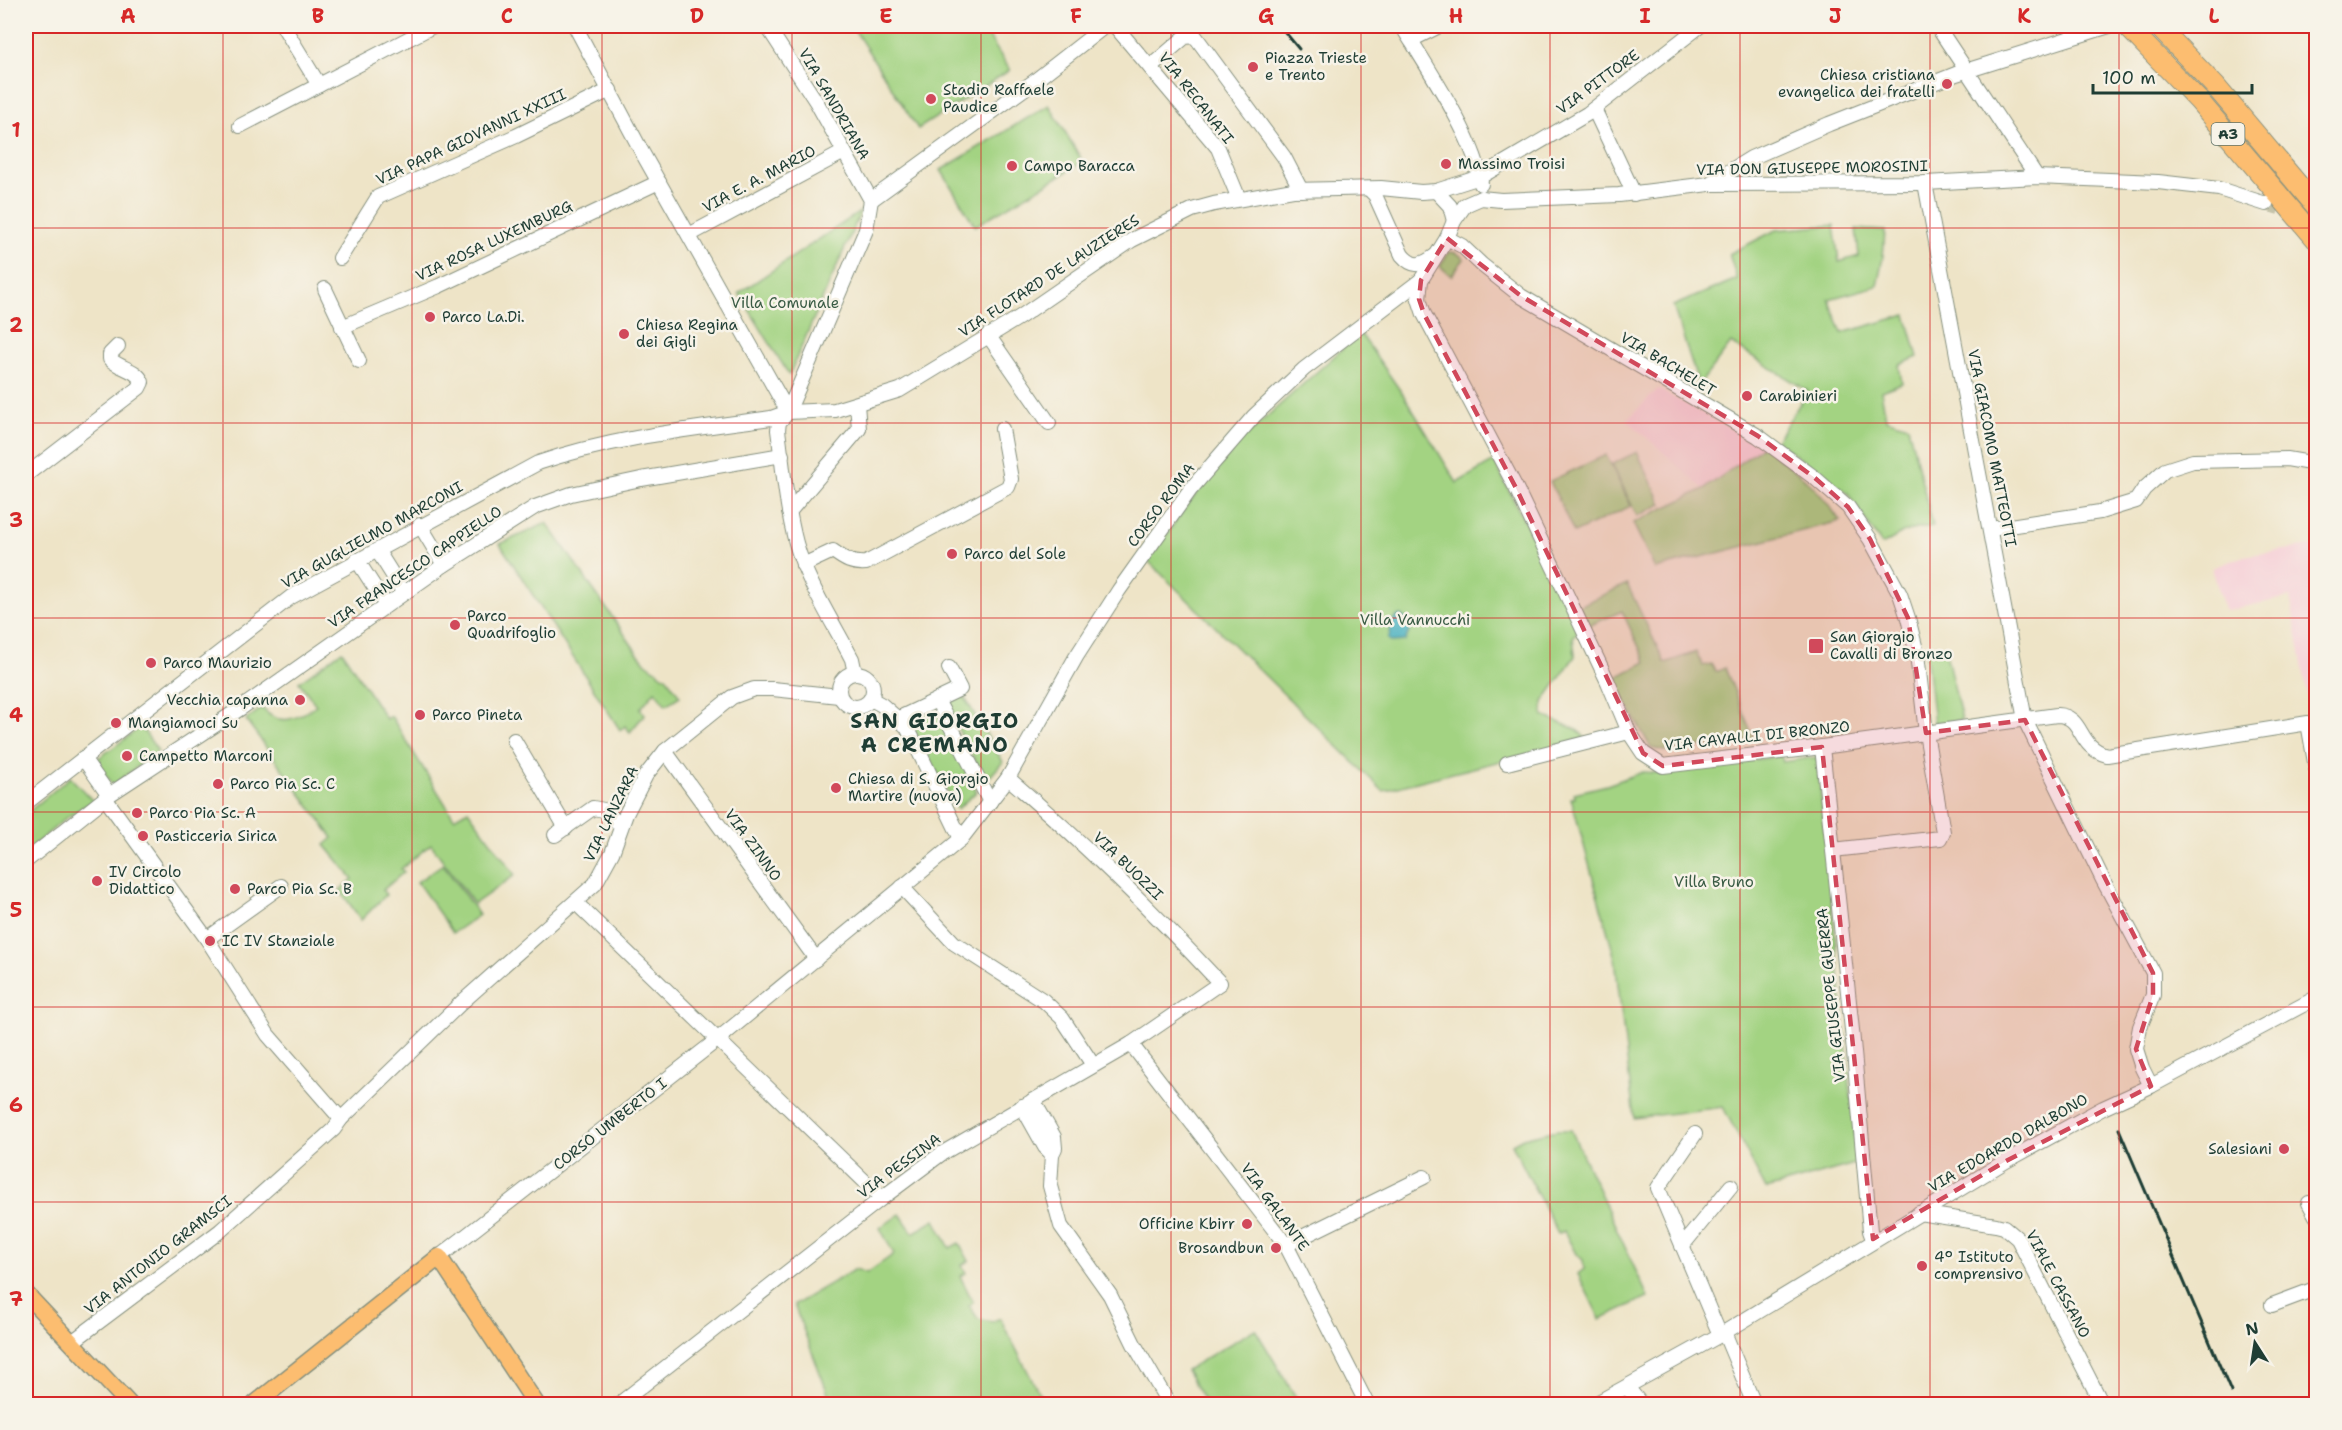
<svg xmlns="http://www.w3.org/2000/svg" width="2342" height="1430" viewBox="0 0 2342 1430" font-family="'Shantell Sans',sans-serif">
  <rect width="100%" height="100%" fill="#f7f3e8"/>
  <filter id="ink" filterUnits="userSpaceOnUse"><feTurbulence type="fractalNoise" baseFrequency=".0167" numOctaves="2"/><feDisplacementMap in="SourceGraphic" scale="12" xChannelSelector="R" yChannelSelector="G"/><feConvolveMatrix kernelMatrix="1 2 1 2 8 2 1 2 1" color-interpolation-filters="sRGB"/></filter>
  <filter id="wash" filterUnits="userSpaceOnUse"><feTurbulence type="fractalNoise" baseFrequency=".008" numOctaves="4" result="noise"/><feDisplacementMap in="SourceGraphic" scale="24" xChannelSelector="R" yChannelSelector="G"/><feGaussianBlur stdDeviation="1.35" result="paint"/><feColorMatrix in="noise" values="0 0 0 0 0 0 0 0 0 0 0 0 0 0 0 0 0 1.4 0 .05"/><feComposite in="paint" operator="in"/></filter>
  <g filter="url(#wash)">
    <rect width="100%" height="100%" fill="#eee4c7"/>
    <!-- built -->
    <g fill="#f6cfd7">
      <path d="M 1658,389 L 1763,446 L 1704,489 L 1627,420 Z"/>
      <path d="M 2316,545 L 2316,743 L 2290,597 L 2225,611 L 2212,568 L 2244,556 Z"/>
    </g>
    <!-- green -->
    <g fill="#a3d382" stroke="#61885b" stroke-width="1.5">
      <path d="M 852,26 L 982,26 L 1010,70 L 918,129 Z"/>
      <path d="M 1049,105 L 1083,162 L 975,226 L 941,170 Z"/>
      <path d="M 861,211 L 789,375 L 739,293 Z"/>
      <path d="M 1834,225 L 1839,262 L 1859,256 L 1856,229 L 1885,231 L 1883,257 L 1877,286 L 1829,299 L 1842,333 L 1906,315 L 1918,357 L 1899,365 L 1902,383 L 1881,391 L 1886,419 L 1908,426 L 1933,526 L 1906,531 L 1882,545 L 1847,492 L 1776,441 L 1808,391 L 1731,343 L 1699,385 L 1673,306 L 1737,279 L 1729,254 L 1776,230 Z"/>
      <path d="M 1449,252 L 1457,253 L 1464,259 L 1451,276 L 1440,266 Z"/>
      <path d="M 1360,333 L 1404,396 L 1457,483 L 1494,461 L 1579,630 L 1573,637 L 1575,656 L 1543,702 L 1543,716 L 1578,730 L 1585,738 C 1518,759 1450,772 1383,791 L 1148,561 L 1187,505 L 1244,437 Z"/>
      <path d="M 1763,446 C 1797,472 1816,484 1840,521 L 1655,569 L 1633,523 L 1704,489 Z"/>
      <path d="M 1637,452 L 1662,504 L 1637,516 L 1612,464 Z"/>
      <path d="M 1606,455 L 1631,506 L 1574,533 L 1550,481 Z"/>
      <path d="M 547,523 L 636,651 L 646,663 L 667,678 L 680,696 L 666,705 L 655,691 L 640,709 L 645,714 L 630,732 L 625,726 L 620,730 L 500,544 Z"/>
      <path d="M 1627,584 L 1665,663 L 1696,652 L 1703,666 L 1711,664 L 1716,672 L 1725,668 L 1754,739 L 1664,751 L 1651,748 L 1613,679 L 1646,662 L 1622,611 L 1588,626 L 1579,606 Z"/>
      <path d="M 1945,649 L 1962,720 L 1934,723 L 1926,652 Z"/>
      <path d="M 342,651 L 386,719 L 391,716 L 454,818 L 468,810 L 515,875 L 474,904 L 431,844 L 401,869 L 404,872 L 383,890 L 386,895 L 361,920 L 340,890 L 353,879 L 325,845 L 333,838 L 246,720 L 262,708 C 279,728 298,719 316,705 L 299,682 Z"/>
      <path d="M 963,695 L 1003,762 L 986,781 L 945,705 Z"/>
      <path d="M 931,711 L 936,711 L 976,789 L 975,793 L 957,809 L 910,723 Z"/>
      <path d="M 141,727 L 158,751 L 113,785 L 95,761 Z"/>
      <path d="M 1781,756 L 1783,762 L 1817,757 L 1858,1163 L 1766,1189 L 1723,1107 L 1634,1118 L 1615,959 L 1571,798 L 1575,798 L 1574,793 L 1607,785 L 1643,772 L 1659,773 Z"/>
      <path d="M 70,777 L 93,801 L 66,818 L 26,852 L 26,814 Z"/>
      <path d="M 443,864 L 479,915 L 453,933 L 417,882 Z"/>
      <path d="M 1557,1130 L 1571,1130 L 1648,1297 L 1600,1319 L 1578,1274 L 1584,1269 L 1583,1260 L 1576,1254 L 1564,1231 L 1558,1234 L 1512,1144 L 1523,1138 Z"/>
      <path d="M 900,1214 L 913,1233 L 935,1220 L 950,1248 L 959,1243 L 969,1261 L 962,1265 L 966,1273 L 960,1276 L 973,1302 L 969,1305 L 978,1319 L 992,1322 L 1000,1318 L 1042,1399 L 970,1404 L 832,1404 L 794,1305 L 855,1269 L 867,1273 L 894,1254 L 880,1228 Z"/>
      <path d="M 1255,1329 L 1300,1404 L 1206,1404 L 1186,1370 Z"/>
    </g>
    <!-- water -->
    <path fill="#41aebf" stroke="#30767a" stroke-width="1.5" d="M 1400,615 C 1413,623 1412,627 1405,641 L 1392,642 L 1388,639 C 1393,629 1388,621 1400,615 Z"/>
  </g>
  <g filter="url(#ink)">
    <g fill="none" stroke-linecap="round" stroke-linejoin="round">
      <!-- minor-tunnel -->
      <path stroke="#c5c3aa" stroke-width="14" stroke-dasharray="14 7" stroke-linecap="butt" d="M 2266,204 L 2316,219"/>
      <!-- minor casing -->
      <g stroke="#86907e" stroke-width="16">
        <g id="minor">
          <path d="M 283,26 L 319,85"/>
          <path d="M 575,26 L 643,154 L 788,412"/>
          <path d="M 767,26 L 817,103 L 871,200 L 866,230 L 788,412 L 779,422 L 778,430 C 783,467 786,506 796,543 C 807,583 833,622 852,659 L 855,673"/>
          <path d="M 1115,26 L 1218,148 L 1239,199"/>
          <path d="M 1402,26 C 1424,62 1479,144 1481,184"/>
          <path d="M 1937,26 L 2037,177"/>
          <path d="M 1411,40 L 1439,26"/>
          <path d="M 1150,67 L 1185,37 L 1195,36 L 1284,157 L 1301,190"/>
          <path d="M 1594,109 L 1634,194"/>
          <path d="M 240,126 L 433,26"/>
          <path d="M 1925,183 L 2025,720 L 2103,880 L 2153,973 L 2153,995 L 2140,1027 L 2136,1049 L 2142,1068 L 2151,1086"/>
          <path d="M 1709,184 L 1751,158 L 1829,124 L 1956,74 L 2109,26"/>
          <path d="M 1369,189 L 1375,195 L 1402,255 C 1413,268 1421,266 1435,256"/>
          <path d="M 1436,191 L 1450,206 L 1454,221"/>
          <path d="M 1481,198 L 1465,205 L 1454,221 L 1447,238 L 1421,280 L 1419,299 L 1424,314 L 1516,488 L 1608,682 L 1629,732 L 1643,753 L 1663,766 L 1822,747 L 2057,715 C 2085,716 2076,747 2107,755 L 2308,723 L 2316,768"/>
          <path d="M 1481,198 L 1501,200 L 1619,195 L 1709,184 L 1925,183 L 2037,177 L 2158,182 L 2219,189 L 2266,204"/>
          <path d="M 871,200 L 1032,83 L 1105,26"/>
          <path d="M 689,235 L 844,152"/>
          <path d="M 1447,238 L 1462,246 L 1482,265 L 1521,296 L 1758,436 L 1815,478 L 1848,507 L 1870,539 L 1900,594 L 1908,618 L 1917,654 L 1926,733 L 1943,832 L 1940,838 L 1833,850"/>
          <path d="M 340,258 L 378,197 L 516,136 L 610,90"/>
          <path d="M 325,289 L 359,361"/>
          <path d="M 342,327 L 439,286 L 659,182"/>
          <path d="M 988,335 L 1049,423"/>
          <path d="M 26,475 L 139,388 L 142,382 C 137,369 120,369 110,359 L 110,354 L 118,346"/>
          <path d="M 789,512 L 859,429 L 857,404"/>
          <path d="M 420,525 L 444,565"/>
          <path d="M 1991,529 L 2100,512 L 2136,501 L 2144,489 L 2165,470 L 2193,461 L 2287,459 L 2316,464"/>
          <path d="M 377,550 L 404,593"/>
          <path d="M 357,560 L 386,605"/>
          <path d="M 803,565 L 833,551 C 845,560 852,564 866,563 L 1008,487 L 1011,479 L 1002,429"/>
          <circle cx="856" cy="690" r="17"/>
          <path d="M 871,699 L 882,705 L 907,727 L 961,839"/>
          <path d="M 937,700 L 990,802"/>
          <path d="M 899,718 L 960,689 L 949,668"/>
          <path d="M 514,740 L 566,828"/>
          <path d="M 1822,747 L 1852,1030 L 1870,1231 L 1873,1239"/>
          <path d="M 665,751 L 816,959"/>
          <path d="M 83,758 L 109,795"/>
          <path d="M 1507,763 L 1629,732"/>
          <path d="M 105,798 L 207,939 L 268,1035 L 341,1119"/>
          <path d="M 26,803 L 291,597 L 538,463 C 614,437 693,429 771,418 L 788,412 L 835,410 L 900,390 L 1020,317 L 1132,240 L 1192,210 L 1214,204 L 1293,190 L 1381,188 L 1421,192 L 1436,191 L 1480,177 L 1587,114 L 1700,26"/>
          <path d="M 555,835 L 593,808 L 604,810 L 621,826"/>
          <path d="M 26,861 L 109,795 L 241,708 L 444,565 L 535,507 L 571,494 L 641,479 L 782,455"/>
          <path d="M 902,887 L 954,943 L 1044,1001 L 1062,1018 L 1093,1065"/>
          <path d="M 576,903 L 882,1198"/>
          <path d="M 207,939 L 281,886"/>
          <path d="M 1131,1044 L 1286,1245 L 1367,1404"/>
          <path d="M 1033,1100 L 1054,1137 L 1055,1148 L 1052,1154 L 1050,1186 L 1061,1226 L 1110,1295 L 1134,1344 L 1169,1404"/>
          <path d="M 1022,1106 L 1045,1147 L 1052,1154"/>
          <path d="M 1695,1134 L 1658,1188 L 1720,1335"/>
          <path d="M 2309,1203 L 2316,1216"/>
          <path d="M 1919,1213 L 1996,1225 L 2004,1227 L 2018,1239 L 2102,1404"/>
          <path d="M 1286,1245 L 1424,1177"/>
          <path d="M 1682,1246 L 1731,1186"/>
          <path d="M 439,1257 L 717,1040 L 961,839 L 1008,778 L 1076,657 L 1119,590 L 1190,490 L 1254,416 L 1304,369 L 1421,280"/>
          <path d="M 2272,1305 L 2312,1290 L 2316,1299"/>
          <path d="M 1724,1332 L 1754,1404"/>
          <path d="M 72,1342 L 220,1231 L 334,1129 L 341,1119 L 461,1003 L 595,884 L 612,853 L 626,814 L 646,775 L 665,751 L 732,697 L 754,689 L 773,689 L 839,696"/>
          <path d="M 1627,1387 L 1641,1404"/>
          <path d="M 619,1404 L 882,1198 L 941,1154 L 1131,1044 L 1220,983 C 1153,911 1083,842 1008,778"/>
          <path d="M 1595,1404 L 1720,1335 L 2006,1161 L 2103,1108 L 2151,1086 L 2316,998"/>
        </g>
      </g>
      <!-- major casing -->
      <g stroke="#86907e" stroke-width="19">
        <g id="major">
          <path d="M 26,1294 L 129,1404"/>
          <path d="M 255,1404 L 439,1257 L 536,1404"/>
        </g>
      </g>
      <!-- highway casing -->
      <g stroke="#86907e" stroke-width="22">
        <g id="highway">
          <path d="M 2127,26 L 2199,101 L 2316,239"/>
          <path d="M 2158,26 L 2216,87 L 2316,206"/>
        </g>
      </g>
      <!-- minor -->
      <use href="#minor" stroke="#fff" stroke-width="14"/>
      <!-- major -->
      <use href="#major" stroke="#fcbd6f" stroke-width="16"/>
      <!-- highway -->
      <use href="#highway" stroke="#fcbd6f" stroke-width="20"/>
      <!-- rail -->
      <g stroke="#1f3d34" stroke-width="3">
        <path d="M 1280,26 L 1299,49"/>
        <path d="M 2119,1129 L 2231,1392"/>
      </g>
    </g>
  </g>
  <!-- marked area -->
  <path fill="#d1495b" fill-opacity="0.2" stroke="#d1495b" stroke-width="4.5" stroke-dasharray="12 8" stroke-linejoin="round" d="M 1447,238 L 1521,296 L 1758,436 L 1815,478 L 1848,507 L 1870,539 L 1908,618 L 1926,733 L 2025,720 L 2153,973 L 2153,995 L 2136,1049 L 2151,1086 L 2006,1161 L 1873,1239 L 1822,747 L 1663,766 L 1643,753 L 1516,488 L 1424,314 L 1419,299 L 1421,280 Z"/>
  <!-- grid -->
  <path fill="none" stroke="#d62828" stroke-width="1.5" stroke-opacity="0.55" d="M 223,26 L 223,1404M 412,26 L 412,1404M 602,26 L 602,1404M 792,26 L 792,1404M 981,26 L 981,1404M 1171,26 L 1171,1404M 1361,26 L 1361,1404M 1550,26 L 1550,1404M 1740,26 L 1740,1404M 1930,26 L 1930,1404M 2119,26 L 2119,1404M 26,228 L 2316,228M 26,423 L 2316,423M 26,618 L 2316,618M 26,812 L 2316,812M 26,1007 L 2316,1007M 26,1202 L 2316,1202"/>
  <!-- markers -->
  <g fill="#d1495b" stroke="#f7f3e8" stroke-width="2">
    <circle cx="1253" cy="67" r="6"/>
    <circle cx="1947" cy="84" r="6"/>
    <circle cx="931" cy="99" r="6"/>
    <circle cx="1446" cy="164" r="6"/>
    <circle cx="1012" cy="166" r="6"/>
    <circle cx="430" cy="317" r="6"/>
    <circle cx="624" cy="334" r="6"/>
    <circle cx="1747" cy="396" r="6"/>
    <circle cx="952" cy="554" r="6"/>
    <circle cx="455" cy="625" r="6"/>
    <rect x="1808" y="638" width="16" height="16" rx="3"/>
    <circle cx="151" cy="663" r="6"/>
    <circle cx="300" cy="700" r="6"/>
    <circle cx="420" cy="715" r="6"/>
    <circle cx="116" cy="723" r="6"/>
    <circle cx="127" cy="756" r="6"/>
    <circle cx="218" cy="784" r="6"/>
    <circle cx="836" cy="788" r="6"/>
    <circle cx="137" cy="813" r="6"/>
    <circle cx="143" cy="836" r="6"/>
    <circle cx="97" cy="881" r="6"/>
    <circle cx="235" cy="889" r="6"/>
    <circle cx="210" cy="941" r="6"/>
    <circle cx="2284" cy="1149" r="6"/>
    <circle cx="1247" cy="1224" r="6"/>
    <circle cx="1276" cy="1248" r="6"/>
    <circle cx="1922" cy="1266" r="6"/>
  </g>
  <g text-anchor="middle" stroke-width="5" stroke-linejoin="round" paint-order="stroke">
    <!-- shield labels -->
    <rect fill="#f7f3e8" stroke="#60746a" stroke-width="1.5" x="2211.5" y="123" width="33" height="22" rx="4.5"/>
    <g font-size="14" font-weight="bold" fill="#1f3d34">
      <text x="2228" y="139">A3</text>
    </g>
    <!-- poi labels -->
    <g font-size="15" fill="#1f3d34" stroke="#f7f3e8" text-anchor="start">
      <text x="1265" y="63">Piazza Trieste<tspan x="1265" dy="17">e Trento</tspan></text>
      <text x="1935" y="80" text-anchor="end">Chiesa cristiana<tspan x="1935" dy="17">evangelica dei fratelli</tspan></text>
      <text x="943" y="95">Stadio Raffaele<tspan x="943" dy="17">Paudice</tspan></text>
      <text x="1458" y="169">Massimo Troisi</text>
      <text x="1024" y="171">Campo Baracca</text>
      <text x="442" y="322">Parco La.Di.</text>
      <text x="636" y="330">Chiesa Regina<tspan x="636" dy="17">dei Gigli</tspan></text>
      <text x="1759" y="401">Carabinieri</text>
      <text x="964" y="559">Parco del Sole</text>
      <text x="467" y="621">Parco<tspan x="467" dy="17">Quadrifoglio</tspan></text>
      <text x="1830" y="642">San Giorgio<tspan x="1830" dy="17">Cavalli di Bronzo</tspan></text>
      <text x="163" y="668">Parco Maurizio</text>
      <text x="288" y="705" text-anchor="end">Vecchia capanna</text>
      <text x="432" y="720">Parco Pineta</text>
      <text x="128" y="728">Mangiamoci Su</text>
      <text x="139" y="761">Campetto Marconi</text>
      <text x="848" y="784">Chiesa di S. Giorgio<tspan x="848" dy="17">Martire (nuova)</tspan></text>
      <text x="230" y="789">Parco Pia Sc. C</text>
      <text x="149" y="818">Parco Pia Sc. A</text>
      <text x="155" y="841">Pasticceria Sirica</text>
      <text x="109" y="877">IV Circolo<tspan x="109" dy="17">Didattico</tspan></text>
      <text x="247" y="894">Parco Pia Sc. B</text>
      <text x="222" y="946">IC IV Stanziale</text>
      <text x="2272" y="1154" text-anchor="end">Salesiani</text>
      <text x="1235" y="1229" text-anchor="end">Officine Kbirr</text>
      <text x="1264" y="1253" text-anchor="end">Brosandbun</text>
      <text x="1934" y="1262">4° Istituto<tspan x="1934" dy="17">comprensivo</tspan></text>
    </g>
    <!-- street labels -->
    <g font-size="15" fill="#1f3d34" stroke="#f7f3e8">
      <text transform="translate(1598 82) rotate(-36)" y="5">VIA PITTORE</text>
      <text transform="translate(1196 98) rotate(52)" y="5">VIA RECANATI</text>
      <text transform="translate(834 104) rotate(60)" y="5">VIA SANDRIANA</text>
      <text transform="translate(471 137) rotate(-25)" y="5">VIA PAPA GIOVANNI XXIII</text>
      <text transform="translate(1812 168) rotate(-1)" y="5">VIA DON GIUSEPPE MOROSINI</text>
      <text transform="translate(759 179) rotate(-28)" y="5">VIA E. A. MARIO</text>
      <text transform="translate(494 241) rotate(-25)" y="5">VIA ROSA LUXEMBURG</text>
      <text transform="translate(1049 276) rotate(-33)" y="5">VIA FLOTARD DE LAUZIERES</text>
      <text transform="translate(1668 364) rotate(31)" y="5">VIA BACHELET</text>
      <text transform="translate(1992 448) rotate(79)" y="5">VIA GIACOMO MATTEOTTI</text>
      <text transform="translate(1161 505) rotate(-53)" y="5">CORSO ROMA</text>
      <text transform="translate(372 535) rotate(-29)" y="5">VIA GUGLIELMO MARCONI</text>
      <text transform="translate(415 567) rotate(-34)" y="5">VIA FRANCESCO CAPPIELLO</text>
      <text transform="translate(1757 736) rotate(-6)" y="5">VIA CAVALLI DI BRONZO</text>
      <text transform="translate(611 814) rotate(-64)" y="5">VIA LANZARA</text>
      <text transform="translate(753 845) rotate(54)" y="5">VIA ZINNO</text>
      <text transform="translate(1128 866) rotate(44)" y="5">VIA BUOZZI</text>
      <text transform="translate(1831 995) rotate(-96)" y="5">VIA GIUSEPPE GUERRA</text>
      <text transform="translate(610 1124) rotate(-38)" y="5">CORSO UMBERTO I</text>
      <text transform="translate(2008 1143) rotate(-30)" y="5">VIA EDOARDO DALBONO</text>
      <text transform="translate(899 1166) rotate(-36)" y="5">VIA PESSINA</text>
      <text transform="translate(1275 1207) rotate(54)" y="5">VIA GALANTE</text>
      <text transform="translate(158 1255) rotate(-38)" y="5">VIA ANTONIO GRAMSCI</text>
      <text transform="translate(2058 1284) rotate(62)" y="5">VIALE CASSANO</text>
    </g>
    <!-- park labels -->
    <g font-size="15" fill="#395b44" stroke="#f7f3e8">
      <text x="785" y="308">Villa Comunale</text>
      <text x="1415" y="625">Villa Vannucchi</text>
      <text x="1714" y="887">Villa Bruno</text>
    </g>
    <!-- district labels -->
    <g font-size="21" font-weight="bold" letter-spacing="1.5" fill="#1f3d34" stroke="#f7f3e8">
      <text x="935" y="728">SAN GIORGIO<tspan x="935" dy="24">A CREMANO</tspan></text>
    </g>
  </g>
  <!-- margin -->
  <rect width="2342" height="1430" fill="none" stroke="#f7f3e8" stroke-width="66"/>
  <!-- north arrow -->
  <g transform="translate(2255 1343) rotate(348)" stroke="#f7f3e8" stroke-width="4.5" paint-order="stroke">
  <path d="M0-4.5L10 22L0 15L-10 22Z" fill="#1f3d34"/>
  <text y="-9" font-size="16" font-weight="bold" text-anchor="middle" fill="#1f3d34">N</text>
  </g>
  <!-- scale -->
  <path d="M2093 84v9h159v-9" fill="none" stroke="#1f3d34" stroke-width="3"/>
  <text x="2102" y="84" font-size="18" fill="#1f3d34" stroke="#f7f3e8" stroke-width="4.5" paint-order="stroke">100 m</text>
  <rect x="33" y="33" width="2276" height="1364" fill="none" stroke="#d62828" stroke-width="2"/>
  <g font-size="20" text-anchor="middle" font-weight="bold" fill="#d62828">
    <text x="128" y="23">A</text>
    <text x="318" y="23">B</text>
    <text x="507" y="23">C</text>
    <text x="697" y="23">D</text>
    <text x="886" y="23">E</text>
    <text x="1076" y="23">F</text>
    <text x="1266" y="23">G</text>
    <text x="1456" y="23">H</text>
    <text x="1645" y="23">I</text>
    <text x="1835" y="23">J</text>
    <text x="2024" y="23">K</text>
    <text x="2214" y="23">L</text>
    <text x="16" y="137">1</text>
    <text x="16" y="332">2</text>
    <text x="16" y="527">3</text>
    <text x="16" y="722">4</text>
    <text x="16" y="917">5</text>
    <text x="16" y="1112">6</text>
    <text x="16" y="1306">7</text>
  </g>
</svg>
